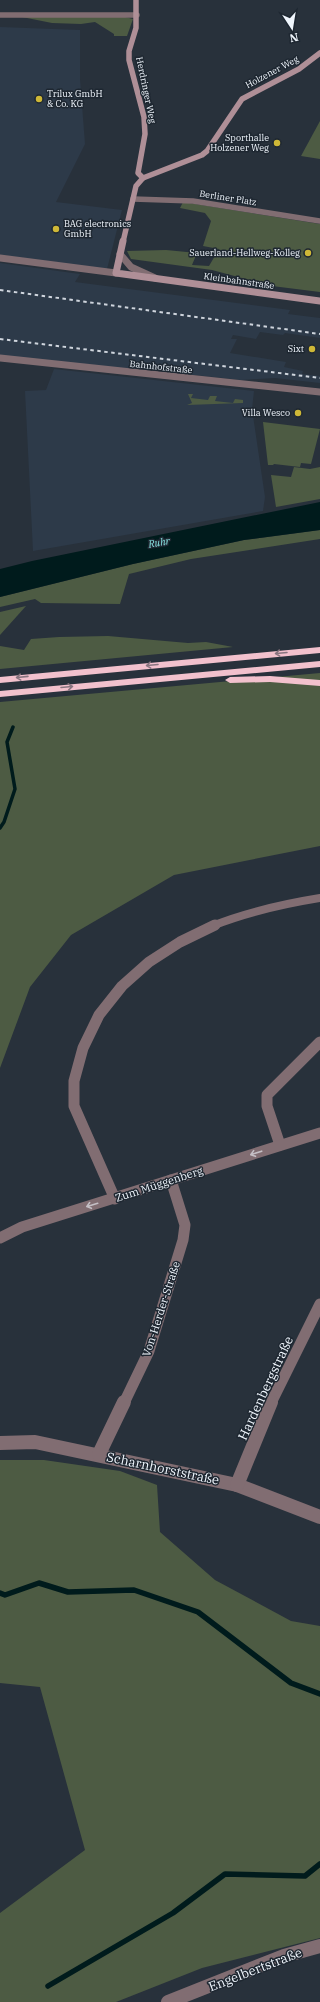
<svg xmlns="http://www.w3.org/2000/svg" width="320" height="2002" viewBox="0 0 320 2002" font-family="'IBM Plex Serif',serif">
  <rect width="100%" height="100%" fill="#28313b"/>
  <!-- built -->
  <g fill="#2d3a49">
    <path d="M 0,27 L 80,30 L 80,79 L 85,144 L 56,202 L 122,210 L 107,269 L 0,255 Z"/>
    <path d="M 0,263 L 80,274 L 75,282 L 290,310 L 288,314 L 320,318 L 320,338 L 285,333 L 283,335 L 260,332 L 256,339 L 233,335 L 231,339 L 237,339 L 230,353 L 286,362 L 284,367 L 303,371 L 302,374 L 320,376 L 320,383 L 275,378 L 241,380 L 149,370 L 71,366 L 0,358 Z"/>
    <path d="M 54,369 L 254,391 L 252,409 L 265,497 L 263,511 L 33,551 L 25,391 L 46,390 Z"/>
  </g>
  <!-- green -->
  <g fill="#4d5b43">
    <path d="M 22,17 L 125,17 L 133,19 L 127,36 L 114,36 L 114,34 L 95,22 L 81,24 L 52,23 Z"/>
    <path d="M 320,121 L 320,159 L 301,156 Z"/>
    <path d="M 183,202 L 320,224 L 320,292 L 272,286 L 212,270 L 131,259 L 127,251 L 166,250 L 197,253 L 192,265 L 209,266 L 219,249 L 203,246 L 211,221 L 205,213 L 180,208 Z"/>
    <path d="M 188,394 L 193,394 L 191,398 L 208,400 L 210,396 L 217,396 L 215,401 L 233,403 L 235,399 L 243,400 L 243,403 L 187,405 L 192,403 Z"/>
    <path d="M 263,422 L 320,429 L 311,464 L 301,463 L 300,467 L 274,464 L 273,465 L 268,465 Z"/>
    <path d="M 294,467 L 310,469 L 320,467 L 320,499 L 276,507 L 271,475 L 291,477 Z"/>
    <path d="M 320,530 L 320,539 L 191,559 L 129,574 L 120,604 L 41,603 L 35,599 L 0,607 L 0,597 L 133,564 L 244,540 Z"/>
    <path d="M 26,606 L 0,635 L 0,612 Z"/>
    <path d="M 108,636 L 188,643 L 206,642 L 233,647 L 0,669 L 0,646 L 24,650 L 31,639 L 59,637 Z"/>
    <path d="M 320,673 L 320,846 L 174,875 L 71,935 L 30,987 L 0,1068 L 0,702 Z"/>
    <path d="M 0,1460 L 44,1460 L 120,1471 L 157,1485 L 160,1532 L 215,1580 L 291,1621 L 320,1626 L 320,1938 L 202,1968 L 116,2002 L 0,2002 L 0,1913 L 85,1850 L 40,1687 L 0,1683 Z"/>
  </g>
  <!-- water -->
  <path fill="#001b1c" d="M 320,502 L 320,530 L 244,540 L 133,564 L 0,597 L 0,569 L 32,561 Z"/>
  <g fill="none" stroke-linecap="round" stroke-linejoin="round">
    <!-- stream-far1 -->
    <path stroke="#001b1c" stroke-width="3.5" d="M 0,828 L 4,822 L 15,789 L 7,742 L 13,727"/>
    <!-- stream -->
    <g stroke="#001b1c" stroke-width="5.5">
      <path d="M 0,1593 L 5,1595 L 39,1583 L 68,1592 L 134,1590 L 198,1612 L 291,1683 L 320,1694"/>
      <path d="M 48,1986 L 173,1913 L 225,1874 L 305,1876 L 320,1864"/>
    </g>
    <!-- minor-far4 -->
    <g stroke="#816d72" stroke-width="5.5">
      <path d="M 0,15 L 137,15"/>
      <path d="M 133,199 L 193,201 L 320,221"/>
    </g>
    <!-- minor-far3 -->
    <g stroke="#816d72" stroke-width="7">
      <path d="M 120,254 L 131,267 L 155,278"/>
      <path d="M 0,258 L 116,273"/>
    </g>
    <!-- minor-far2 -->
    <path stroke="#816d72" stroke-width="8" d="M 212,926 C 247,912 283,904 320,898"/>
    <!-- minor-far1 -->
    <g stroke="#816d72" stroke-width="11">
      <path d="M 280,1145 L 267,1106 L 267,1095 L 320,1042"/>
      <path d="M 115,1199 L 74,1106 L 74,1081 L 83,1048 L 99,1015 L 122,986 L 149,962 L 180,942 L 215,925"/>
      <path d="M 0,1238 L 22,1227 L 320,1133"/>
      <path d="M 124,1403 L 149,1351 L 183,1240 L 185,1225 L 171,1180"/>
      <path d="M 271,1403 L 320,1304"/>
    </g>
    <!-- minor -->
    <g stroke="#816d72" stroke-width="14">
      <path d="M 0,1443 L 35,1442 L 237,1485 L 320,1517"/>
      <path d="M 99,1454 L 124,1402"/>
      <path d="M 237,1485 L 271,1402"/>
      <path d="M 168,2002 L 284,1956 L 320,1946"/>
    </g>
    <!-- tertiary -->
    <path stroke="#816d72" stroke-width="7" d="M 0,358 L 320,392"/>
    <!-- secondary-far1 -->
    <g stroke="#af8f97" stroke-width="5.5">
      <path d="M 136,0 L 136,28 L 129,51 L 129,60 L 144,117 L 145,134 L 138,173 L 143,178"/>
      <path d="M 123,242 L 136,186 L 143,178 L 202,155 L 207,151 L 242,99 L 299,69 L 320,53"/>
    </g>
    <!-- secondary -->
    <path stroke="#af8f97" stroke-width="7" d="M 123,241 L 116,273 L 320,301"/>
    <!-- motorway -->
    <g fill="#f2c1cd" fill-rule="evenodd">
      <path d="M 320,647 L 320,653 L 0,683 L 0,677 Z"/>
      <path d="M 320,661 L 320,667 L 0,697 L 0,691 Z"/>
      <path d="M 270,676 L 320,680 L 320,686 L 270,682 L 230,683 L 225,680 L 230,677 Z"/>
    </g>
    <!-- rail -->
    <g stroke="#cfd5dd" stroke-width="2" stroke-dasharray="3.5 3.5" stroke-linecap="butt">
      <path d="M 0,290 L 320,334"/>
      <path d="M 0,339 L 320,378"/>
    </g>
  </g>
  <!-- one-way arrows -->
  <defs><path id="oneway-shaft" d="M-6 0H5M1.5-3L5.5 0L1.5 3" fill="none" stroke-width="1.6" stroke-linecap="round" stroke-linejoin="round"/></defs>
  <g stroke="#88747f">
    <use href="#oneway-shaft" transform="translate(281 653) rotate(175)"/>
    <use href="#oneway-shaft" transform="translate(152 665) rotate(175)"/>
    <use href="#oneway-shaft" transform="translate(22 677) rotate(174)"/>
    <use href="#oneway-shaft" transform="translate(67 687) rotate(-5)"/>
  </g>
  <g stroke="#c4bfc5">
    <use href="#oneway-shaft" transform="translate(256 1153) rotate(162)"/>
    <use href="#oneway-shaft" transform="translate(92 1205) rotate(163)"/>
  </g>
  <!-- markers -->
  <g fill="#cfb837" stroke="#1e2731" stroke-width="1.5">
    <circle cx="39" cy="99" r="4"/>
    <circle cx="277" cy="143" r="4"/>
    <circle cx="56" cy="229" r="4"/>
    <circle cx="308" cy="253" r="4"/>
    <circle cx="312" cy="349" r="4"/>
    <circle cx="298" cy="413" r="4"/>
  </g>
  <g text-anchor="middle" stroke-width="3" stroke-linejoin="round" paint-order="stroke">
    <!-- far-street labels -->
    <g font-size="9" fill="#f0f6fd" stroke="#1e2731">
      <text transform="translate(272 72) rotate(-28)" y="3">Holzener Weg</text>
      <text transform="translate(146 90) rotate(78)" y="3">Herdringer Weg</text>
      <text transform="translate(228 198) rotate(9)" y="3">Berliner Platz</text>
      <text transform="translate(239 281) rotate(8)" y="3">Kleinbahnstraße</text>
      <text transform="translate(161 367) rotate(6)" y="3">Bahnhofstraße</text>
    </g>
    <!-- far-poi labels -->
    <g font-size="9" fill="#f0f6fd" stroke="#1e2731" text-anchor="end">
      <text x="47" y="97" text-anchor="start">Trilux GmbH<tspan x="47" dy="10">&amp; Co. KG</tspan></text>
      <text x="269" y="141">Sporthalle<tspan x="269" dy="10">Holzener Weg</tspan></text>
      <text x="64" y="227" text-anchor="start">BAG electronics<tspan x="64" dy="10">GmbH</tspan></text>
      <text x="300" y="256">Sauerland-Hellweg-Kolleg</text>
      <text x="304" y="352">Sixt</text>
      <text x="290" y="416">Villa Wesco</text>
    </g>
    <!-- far-water labels -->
    <g font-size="10" font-style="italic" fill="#8ae6e5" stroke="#1e2731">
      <text transform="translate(159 542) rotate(-10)" y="4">Ruhr</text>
    </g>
    <!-- street labels -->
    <g font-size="11" fill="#f0f6fd" stroke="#1e2731">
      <text transform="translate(159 1184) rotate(-18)" y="4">Zum Müggenberg</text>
      <text transform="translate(161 1309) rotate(-72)" y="4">Von-Herder-Straße</text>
    </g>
    <!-- near-street labels -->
    <g font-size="13" fill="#f0f6fd" stroke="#1e2731">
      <text transform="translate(265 1388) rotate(-65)" y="5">Hardenbergstraße</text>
      <text transform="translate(163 1468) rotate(12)" y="5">Scharnhorststraße</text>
      <text transform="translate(255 1969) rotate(-21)" y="5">Engelbertstraße</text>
    </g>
  </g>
  <!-- north arrow -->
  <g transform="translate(292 28) rotate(168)" stroke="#1e2731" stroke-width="3" paint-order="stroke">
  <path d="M0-3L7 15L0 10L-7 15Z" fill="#f0f6fd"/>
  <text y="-6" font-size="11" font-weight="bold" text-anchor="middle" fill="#f0f6fd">N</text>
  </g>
</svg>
